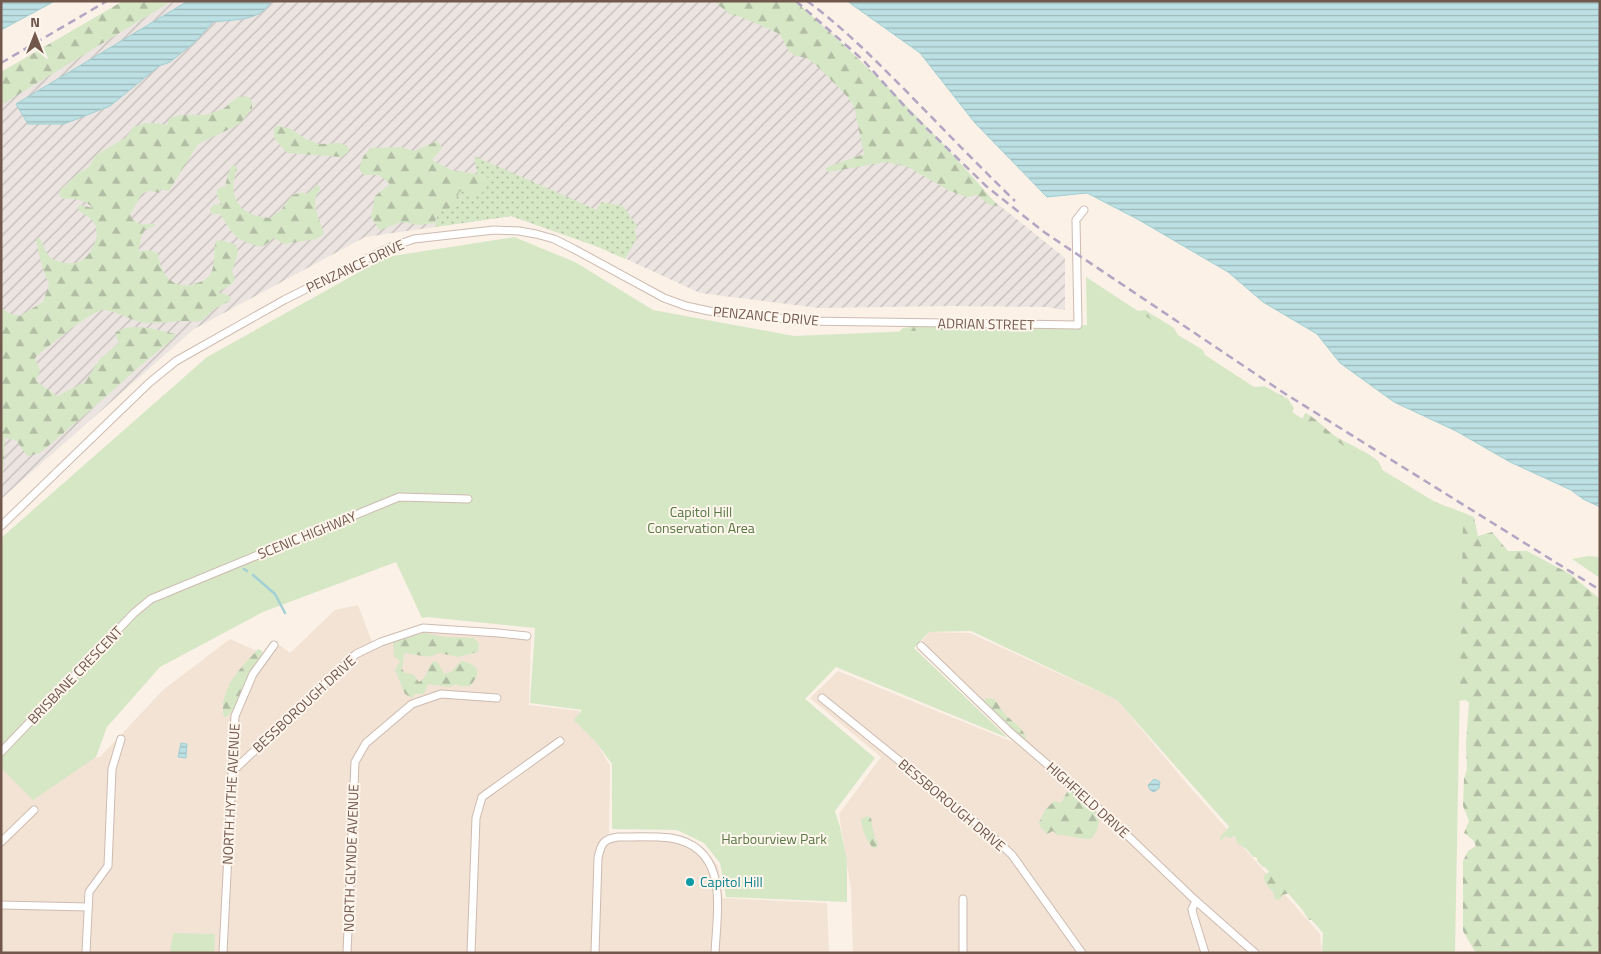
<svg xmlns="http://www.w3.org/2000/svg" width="1601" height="954" viewBox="0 0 1601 954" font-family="'Titillium Web',sans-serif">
  <defs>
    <pattern id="industrial-furrows" width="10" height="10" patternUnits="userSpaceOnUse" patternTransform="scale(1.25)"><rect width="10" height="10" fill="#ebe4e0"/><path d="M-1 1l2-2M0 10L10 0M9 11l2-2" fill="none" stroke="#c3bcb8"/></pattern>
    <pattern id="grass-dots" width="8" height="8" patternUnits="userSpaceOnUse" patternTransform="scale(1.25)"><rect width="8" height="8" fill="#d6e7c6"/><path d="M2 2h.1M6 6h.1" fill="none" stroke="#b2bea3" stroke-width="1.8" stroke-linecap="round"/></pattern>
    <pattern id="forest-firs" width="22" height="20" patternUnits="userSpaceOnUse" patternTransform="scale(1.25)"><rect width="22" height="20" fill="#d6e7c6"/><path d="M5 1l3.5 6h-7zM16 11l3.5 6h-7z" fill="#b2bea3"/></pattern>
    <pattern id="water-rules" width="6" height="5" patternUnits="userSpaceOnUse" patternTransform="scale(1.25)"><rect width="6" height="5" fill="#bce0e3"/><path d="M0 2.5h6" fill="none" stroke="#9db8ba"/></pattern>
  </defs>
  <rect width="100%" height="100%" fill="#fbf1e6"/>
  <!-- residential -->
  <g fill="#f2e3d5">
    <path d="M 358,605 L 372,642 L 422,625 L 531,639 L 529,705 L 579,711 L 610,766 L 609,835 L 679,837 L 718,865 L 723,898 L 827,903 L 829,953 L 1,953 L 1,770 L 100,757 L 163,690 L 230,639 L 262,653 L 274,641 L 290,653 L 335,610 Z"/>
    <path d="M 929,632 L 970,633 L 1117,700 L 1188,785 L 1320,934 L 1322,953 L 853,953 L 851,890 L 839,814 L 881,757 L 810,698 L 838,671 L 1013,742 L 917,647 Z"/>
  </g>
  <!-- industrial -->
  <path fill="url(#industrial-furrows)" d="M 147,1 L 776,1 L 968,180 L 1065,258 L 1065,310 L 1047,307 L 947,306 L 819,308 L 700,293 L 600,247 L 511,216 L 365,237 L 194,329 L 1,499 L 1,84 Z"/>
  <!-- grass -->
  <path fill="url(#grass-dots)" d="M 474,156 L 597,210 L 601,202 L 623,206 L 637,226 L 635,230 L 637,238 L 625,259 L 598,247 L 511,216 L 435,227 L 438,210 L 460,191 L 491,179 L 477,174 Z"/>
  <!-- forest -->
  <g fill="url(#forest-firs)">
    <path d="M 123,1 L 172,1 L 1,105 L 1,72 Z"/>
    <path d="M 714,1 L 795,1 C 866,63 937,134 998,206 L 990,205 L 977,195 L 967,197 L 950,191 L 908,167 L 886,162 L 828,172 L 825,168 L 864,154 L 854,106 L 844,93 L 816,65 L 807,58 L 795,56 L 788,50 L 780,34 L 741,17 L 729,14 Z"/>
    <path d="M 244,96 L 250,98 L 252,103 L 252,109 L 246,116 L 238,125 L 198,144 L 169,191 L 161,189 L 159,193 L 151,191 L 142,193 L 130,215 C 135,226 144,225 154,223 L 155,226 L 144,230 C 140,237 141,245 138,252 C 146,250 151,249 158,254 C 161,275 174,292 197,283 C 201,282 207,279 210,275 C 216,265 213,252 216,241 L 221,240 L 236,245 L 238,252 L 232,272 L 235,277 C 233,287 225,287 217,293 L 222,293 L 231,297 L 230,301 L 214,309 L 201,321 C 193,322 186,321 178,321 C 165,322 153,325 140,322 C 129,319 114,310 103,310 C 94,309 44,349 35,358 L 40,371 L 36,381 L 57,396 L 85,382 L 100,359 L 119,343 L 115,333 C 130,321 158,330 175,334 L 175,337 L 140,366 L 94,407 L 40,453 L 27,456 L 17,441 L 5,438 L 3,478 L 1,477 L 1,307 L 8,313 L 20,316 L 43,302 L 49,285 L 41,263 L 36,240 L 39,238 C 44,245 46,256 54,260 C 61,263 74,265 81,261 C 91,255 99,239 96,227 C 92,215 83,217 78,208 L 80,205 L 93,208 C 86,200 74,198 63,199 L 59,195 L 60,190 L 78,173 L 89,167 L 96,155 L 125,138 L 134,127 L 145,123 L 158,123 L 167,125 L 170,118 L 181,115 L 205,115 L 223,109 L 238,97 Z"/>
    <path d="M 278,126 L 291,129 L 306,139 L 319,144 L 340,143 L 347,146 L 349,151 L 342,157 L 287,153 L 274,138 L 274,128 Z"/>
    <path d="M 438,141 L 442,148 L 432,160 L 451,170 L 477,174 L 491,179 L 480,196 L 460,191 L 451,208 L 438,210 L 435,223 L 419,225 L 402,222 L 379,230 L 371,217 L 375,196 L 390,184 L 379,175 L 364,175 L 359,169 L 363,157 L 370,148 L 401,147 L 414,151 Z"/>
    <path d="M 233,165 L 236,166 L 237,170 C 229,188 234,209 254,215 C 259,217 265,217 270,218 C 273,215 277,213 280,211 C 292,198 288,192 308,193 L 318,184 L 320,189 C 309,203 320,219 324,234 L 316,239 L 284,244 L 274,238 L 262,247 C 236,241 234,236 220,214 L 211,214 L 210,209 L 214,204 L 222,205 L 217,196 L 217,189 L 225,186 L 230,168 Z"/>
    <path d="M 1145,310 L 1174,328 L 1178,335 L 1203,350 L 1210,369 L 1231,390 L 1264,386 L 1288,399 L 1294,408 L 1289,421 L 1300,424 L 1305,413 C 1312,415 1327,430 1335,436 C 1347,444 1369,452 1378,461 C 1382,466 1382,474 1387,478 C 1410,496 1447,505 1474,517 L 1478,536 L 1492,532 L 1508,551 L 1527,551 L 1570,574 L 1600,599 L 1600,953 L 1477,953 L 1474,950 L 1463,931 L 1463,861 L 1468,851 L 1476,846 L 1473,840 L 1464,833 L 1469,821 L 1463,806 L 1464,779 L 1467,769 L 1466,743 L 1469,703 L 1466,700 L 1456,701 L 893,337 L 903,328 L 910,327 L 917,322 L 961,323 L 974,331 L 985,323 L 1075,332 L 1132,312 Z"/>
    <path d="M 426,633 L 444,637 L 474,638 L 479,644 L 478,652 L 458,657 L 439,653 C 425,661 417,652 404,654 L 402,669 L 405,673 L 413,674 L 419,682 C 430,675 426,667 434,661 L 438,663 L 444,674 L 451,672 L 461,661 C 480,665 482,672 470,686 L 460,686 L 456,684 L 449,687 C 442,685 436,686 428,684 L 424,694 L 415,694 L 412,698 L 405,694 L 395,670 L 400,661 L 394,656 L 393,644 L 396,639 Z"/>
    <path d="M 258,649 L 261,650 L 264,655 L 235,710 L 224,718 C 218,689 240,669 258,649 Z"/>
    <path d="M 986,698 L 994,699 C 998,703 1000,708 1003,712 C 1010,721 1024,727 1026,739 L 1023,740 L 984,702 Z"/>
    <path d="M 1076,787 C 1090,804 1110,818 1091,839 C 1079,839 1069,835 1057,835 L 1053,831 L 1047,834 L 1041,828 L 1039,823 L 1045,810 L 1054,801 L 1061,803 L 1067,792 Z"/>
    <path d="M 868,816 L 871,818 C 873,828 873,836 878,844 L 876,848 L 873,848 C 866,840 862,829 861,819 Z"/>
    <path d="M 1230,826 L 1257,857 L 1253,857 C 1251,855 1248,850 1245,848 C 1239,844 1236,844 1235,836 L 1231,838 L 1225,836 L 1221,841 L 1220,837 Z"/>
    <path d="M 1258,858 L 1260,858 L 1284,878 L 1287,883 L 1297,893 L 1316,915 L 1316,919 L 1309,920 C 1302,911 1299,901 1290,893 L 1282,895 L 1280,900 L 1274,899 L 1274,894 C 1270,888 1264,885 1264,876 L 1271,870 L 1270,867 L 1263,867 L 1257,861 Z"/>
  </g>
  <!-- park -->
  <g fill="#d6e7c6">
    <path d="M 514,237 L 575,262 L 653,310 L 794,336 L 936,330 L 1087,325 L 1086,277 L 1361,457 L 1463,519 L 1455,953 L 1322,953 L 1323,933 L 1117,700 L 971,631 L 929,632 L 914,648 L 1008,738 L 836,667 L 805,699 L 875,758 L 835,811 L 840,827 L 847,860 L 847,902 L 726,897 L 720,863 L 704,843 L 677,830 L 612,829 L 612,764 L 596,742 L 574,720 L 582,710 L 530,703 L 535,628 L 427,617 L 422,618 L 396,562 L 263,612 L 160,667 L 107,727 L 96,757 L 33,800 L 1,768 L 1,538 L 207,357 L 386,257 Z"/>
    <path d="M 1588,556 L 1600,557 L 1600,578 L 1572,559 Z"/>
    <path d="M 173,933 L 215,934 L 214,953 L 170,953 Z"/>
  </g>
  <!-- water -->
  <g fill="url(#water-rules)" stroke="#a3d0d4">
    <path d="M 1,1 L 55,1 L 1,30 Z"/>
    <path d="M 188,1 L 272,1 C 259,22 236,19 213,22 L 195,42 L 170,62 L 159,66 L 110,106 L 64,124 L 28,124 L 16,104 Z"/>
    <path d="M 847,1 L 1600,1 L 1600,507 L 1583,499 L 1571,490 L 1510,462 L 1456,431 L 1394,402 L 1340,363 L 1317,334 L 1263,302 L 1228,272 L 1139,220 L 1087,193 L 1047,197 L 975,123 L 920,53 Z"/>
    <path d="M 181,743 L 187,744 L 186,758 L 178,757 Z"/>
    <path d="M 1154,779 L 1159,781 L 1160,783 L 1159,788 L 1154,792 L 1150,790 L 1148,785 Z"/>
  </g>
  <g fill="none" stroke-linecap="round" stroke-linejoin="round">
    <!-- stream -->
    <g stroke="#a3d0d4" stroke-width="2.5">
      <path d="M 244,569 L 247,571"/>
      <path d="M 253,575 L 275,594 L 285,613"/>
    </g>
    <!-- minor casing -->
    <g stroke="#cebbb0" stroke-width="9">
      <g id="minor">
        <path d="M 1,526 L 149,383 L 176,361 L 284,300 L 388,248 L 414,239 L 494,230 L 519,231 L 536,234 L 554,239 L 574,249 L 664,298 L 686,306 L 709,311 L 804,321 L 1078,325 L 1076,220 L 1084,210"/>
        <path d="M 921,646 L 1011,733 L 1106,815 L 1196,901 L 1255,953"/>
        <path d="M 822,698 L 991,835 L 1012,855 L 1082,953"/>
        <path d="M 1,752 L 134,613 L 151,599 L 399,497 L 468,499"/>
        <path d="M 232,772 L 356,654 L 381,642 L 423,628 L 499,633 L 527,636"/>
        <path d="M 1,842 L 34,810"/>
        <path d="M 1196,901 L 1192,909 L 1193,914 L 1205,953"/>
        <path d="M 1,905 L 88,907"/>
        <path d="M 86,953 L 89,892 L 108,866 L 112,769 L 121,739"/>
        <path d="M 223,953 L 235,716 L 253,674 L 274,645"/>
        <path d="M 347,953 L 355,762 L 366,743 L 412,704 L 441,694 L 497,698"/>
        <path d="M 471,953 L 476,818 L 482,797 L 560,741"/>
        <path d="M 595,953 L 598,858 C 601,844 603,839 618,837 C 635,837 654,836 671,838 C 730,848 717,910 715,953"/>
        <path d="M 963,953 L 963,899"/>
      </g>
    </g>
    <!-- minor -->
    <use href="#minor" stroke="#fff" stroke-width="7"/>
    <!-- rail -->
    <g stroke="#b3a5c4" stroke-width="2.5" stroke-dasharray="8 5" stroke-linecap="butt">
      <path d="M 796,1 L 863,60 L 910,112 L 986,186 L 1044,232 L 1284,393 L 1600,590"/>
      <path d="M 807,1 C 844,28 876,61 908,93 C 944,130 979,166 1015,201"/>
      <path d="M 1,63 L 107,1"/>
    </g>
  </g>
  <!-- markers -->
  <circle fill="#0f9aa8" stroke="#fef6ec" stroke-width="2" cx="690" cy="882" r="5"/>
  <g text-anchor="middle" stroke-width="4" stroke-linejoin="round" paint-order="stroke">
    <!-- street labels -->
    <g font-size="14" fill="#72574d" stroke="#fef6ec">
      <text transform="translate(355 266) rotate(-25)" y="5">PENZANCE DRIVE</text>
      <text transform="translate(766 316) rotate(5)" y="5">PENZANCE DRIVE</text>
      <text transform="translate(986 324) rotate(1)" y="5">ADRIAN STREET</text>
      <text transform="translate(307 535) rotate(-22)" y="5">SCENIC HIGHWAY</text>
      <text transform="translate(75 675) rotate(-46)" y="5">BRISBANE CRESCENT</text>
      <text transform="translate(304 704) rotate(-43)" y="5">BESSBOROUGH DRIVE</text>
      <text transform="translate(231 794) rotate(-87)" y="5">NORTH HYTHE AVENUE</text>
      <text transform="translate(1088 800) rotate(42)" y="5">HIGHFIELD DRIVE</text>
      <text transform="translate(952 805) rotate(40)" y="5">BESSBOROUGH DRIVE</text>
      <text transform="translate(351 858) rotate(-88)" y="5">NORTH GLYNDE AVENUE</text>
    </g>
    <!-- park labels -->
    <g font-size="14" fill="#587845" stroke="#fef6ec">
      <text x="701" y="517">Capitol Hill<tspan x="701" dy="16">Conservation Area</tspan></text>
      <text x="774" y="844">Harbourview Park</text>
    </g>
    <!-- culture labels -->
    <g font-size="14" fill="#0d838f" stroke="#fef6ec" text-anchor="start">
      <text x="700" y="887">Capitol Hill</text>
    </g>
  </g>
  <!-- border -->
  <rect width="1601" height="954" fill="none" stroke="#72574d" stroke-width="5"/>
  <!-- north arrow -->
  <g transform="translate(35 35)" stroke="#fef6ec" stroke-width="4" paint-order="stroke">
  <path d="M0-4L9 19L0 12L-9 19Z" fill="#72574d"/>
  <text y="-8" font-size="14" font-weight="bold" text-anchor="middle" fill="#72574d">N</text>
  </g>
</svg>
